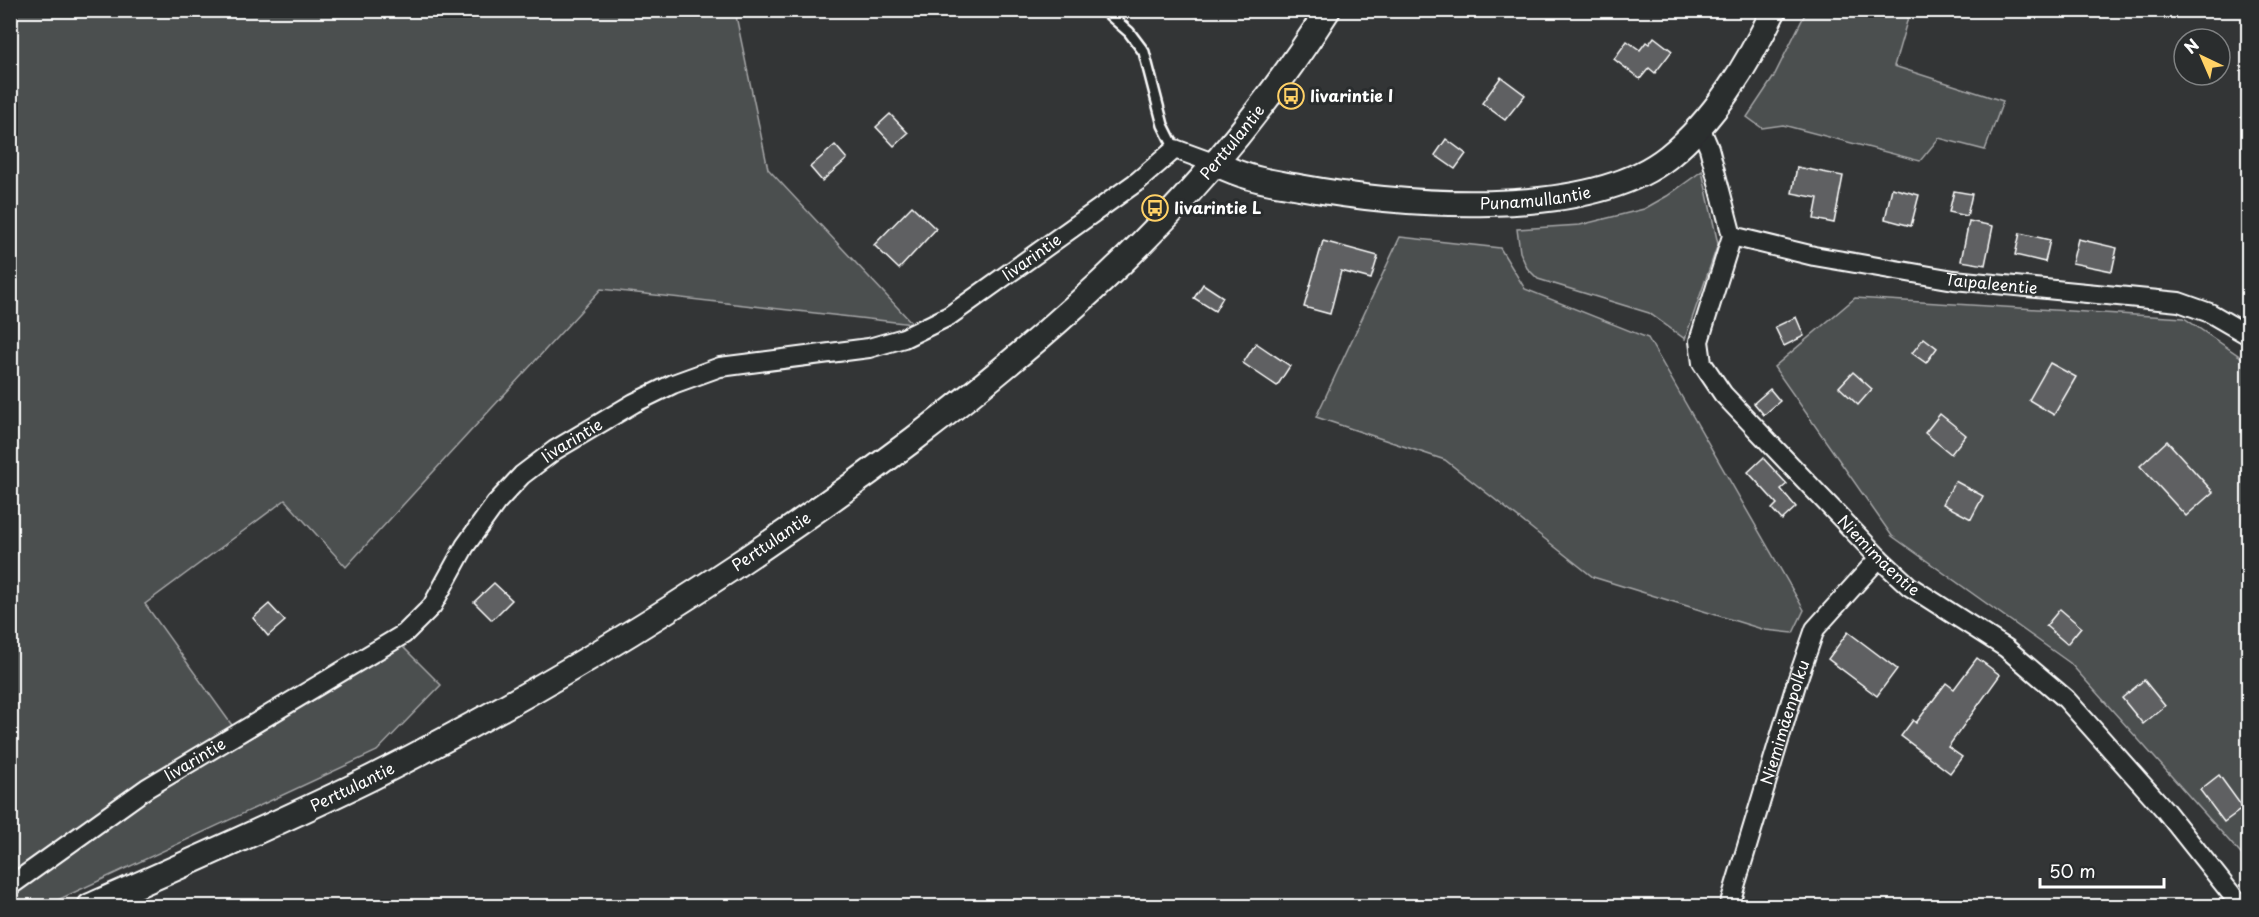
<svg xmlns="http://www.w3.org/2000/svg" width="2259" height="917" viewBox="0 0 2259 917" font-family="'Playpen Sans',sans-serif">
  <rect width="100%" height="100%" fill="#333536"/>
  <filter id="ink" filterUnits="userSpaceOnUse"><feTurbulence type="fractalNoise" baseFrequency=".0167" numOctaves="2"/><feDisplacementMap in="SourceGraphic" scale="12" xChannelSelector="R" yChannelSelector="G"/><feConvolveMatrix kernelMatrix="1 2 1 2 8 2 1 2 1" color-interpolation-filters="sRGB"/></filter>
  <g filter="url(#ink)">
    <!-- green -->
    <g fill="#4c4f50" stroke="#a6a7a8" stroke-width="1.5">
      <path d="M 1807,10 L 1910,11 L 1894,66 L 2003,101 L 1985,150 L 1939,138 L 1920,161 L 1783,125 L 1762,128 L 1747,117 L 1773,78 Z"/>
      <path d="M 10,11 L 735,11 L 768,169 L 913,324 L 601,289 L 346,567 L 285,500 L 145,604 L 244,742 L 401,645 L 441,685 L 377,751 L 45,906 L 11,906 Z"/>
      <path d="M 1702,171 L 1718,244 L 1685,339 L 1649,313 L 1538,279 L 1527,268 L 1520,252 L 1517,229 L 1580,225 L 1644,209 L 1667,196 Z"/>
      <path d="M 1400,237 L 1500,248 L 1525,289 L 1648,338 L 1804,610 L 1793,633 L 1765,630 L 1593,577 L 1445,460 L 1316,417 Z"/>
      <path d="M 1855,298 L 2184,318 L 2248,362 L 2248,862 L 2070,663 L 1892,536 L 1774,367 Z"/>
    </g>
    <!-- building -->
    <g fill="#5f6162" stroke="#fff" stroke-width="1.5">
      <path d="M 1654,37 L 1672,51 L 1655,73 L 1649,68 L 1640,79 L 1614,59 L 1627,41 L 1640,50 L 1646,42 L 1649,44 Z"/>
      <path d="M 1501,77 L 1525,95 L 1505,120 L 1482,103 Z"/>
      <path d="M 890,114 L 908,133 L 894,146 L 876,127 Z"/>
      <path d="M 1446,139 L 1466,154 L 1455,169 L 1435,155 Z"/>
      <path d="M 835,145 L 847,159 L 822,181 L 810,167 Z"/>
      <path d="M 1797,167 L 1843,176 L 1834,223 L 1814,219 L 1818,198 L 1792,193 Z"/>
      <path d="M 1892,188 L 1919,195 L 1911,226 L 1885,219 Z"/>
      <path d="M 1954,191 L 1972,194 L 1967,216 L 1949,212 Z"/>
      <path d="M 912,206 L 936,229 L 899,269 L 874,245 Z"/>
      <path d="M 1969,221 L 1993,226 L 1985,265 L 1961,261 Z"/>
      <path d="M 2020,233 L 2050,240 L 2045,262 L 2015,255 Z"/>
      <path d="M 2078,239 L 2117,248 L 2112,271 L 2072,263 Z"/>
      <path d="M 1323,241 L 1378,256 L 1371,279 L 1341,271 L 1330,314 L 1304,307 Z"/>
      <path d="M 1203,284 L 1223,297 L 1215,311 L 1194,298 Z"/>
      <path d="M 1796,317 L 1804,336 L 1784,346 L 1775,327 Z"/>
      <path d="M 1924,338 L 1937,348 L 1926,363 L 1912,353 Z"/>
      <path d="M 1256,343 L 1290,366 L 1277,386 L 1243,363 Z"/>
      <path d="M 2050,363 L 2076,377 L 2054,415 L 2029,400 Z"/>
      <path d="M 1853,372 L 1872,389 L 1858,405 L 1839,387 Z"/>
      <path d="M 1770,389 L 1780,401 L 1764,415 L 1754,403 Z"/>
      <path d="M 1940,414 L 1966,435 L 1951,454 L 1925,433 Z"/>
      <path d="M 2167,441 L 2213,492 L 2186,516 L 2140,466 Z"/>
      <path d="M 1763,458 L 1787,484 L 1781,489 L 1796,507 L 1782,520 L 1772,509 L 1777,504 L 1748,472 Z"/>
      <path d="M 1955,481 L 1983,496 L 1971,519 L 1943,504 Z"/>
      <path d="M 494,583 L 512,600 L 492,620 L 474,602 Z"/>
      <path d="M 269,604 L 285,621 L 268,636 L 253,618 Z"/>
      <path d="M 2060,609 L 2081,627 L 2067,644 L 2046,626 Z"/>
      <path d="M 1848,632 L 1897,669 L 1877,696 L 1828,659 Z"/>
      <path d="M 1977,658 L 2000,675 L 1948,747 L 1962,757 L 1950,773 L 1901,736 L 1913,720 L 1916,723 L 1946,683 L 1954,689 Z"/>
      <path d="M 2144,680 L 2165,706 L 2143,724 L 2122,698 Z"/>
      <path d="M 2219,775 L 2243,808 L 2224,822 L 2200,790 Z"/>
    </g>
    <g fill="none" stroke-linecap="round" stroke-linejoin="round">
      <!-- lane casing -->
      <g stroke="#fff" stroke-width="14">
        <path id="lane" d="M 1104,10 L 1129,32 L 1144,52 L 1163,125 L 1175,149"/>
      </g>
      <!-- street casing -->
      <g stroke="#fff" stroke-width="22">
        <g id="street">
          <path id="s1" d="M 1700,127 L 1709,148 L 1732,236 L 1699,341 L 1702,363 L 1723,394 L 1879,558 L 1909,586 L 2006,648 L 2066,699 L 2164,809 L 2241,906"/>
          <path id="s2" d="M 1732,236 L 1814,256 L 1954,280 L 2179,302 L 2210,313 L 2248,335"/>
          <path id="s3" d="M 10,886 L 147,788 L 404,634 L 432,606 L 465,546 L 496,503 L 522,475 L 555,450 L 634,403 L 673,384 L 720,367 L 869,348 L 904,338 L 949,316 L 1138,181 L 1175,149 L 1216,164"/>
          <path id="s4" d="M 1729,906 L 1797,681 L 1815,629 L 1879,558"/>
        </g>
      </g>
      <!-- secondary casing -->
      <g stroke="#fff" stroke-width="28">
        <g id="secondary">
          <path id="s5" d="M 1216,164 C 1227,169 1239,174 1250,177 C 1266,182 1283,184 1299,187 C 1397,205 1586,222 1668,157 C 1715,119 1748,64 1774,10"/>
          <path id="s6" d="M 90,906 C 185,864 280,823 373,777 C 563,681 745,567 914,439 C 1079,313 1216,187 1328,10"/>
        </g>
      </g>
      <!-- lane -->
      <use href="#lane" stroke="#2a2d2e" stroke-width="9"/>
      <!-- street -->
      <use href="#street" stroke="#2a2d2e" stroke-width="18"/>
      <!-- secondary -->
      <use href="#secondary" stroke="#2a2d2e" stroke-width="24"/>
    </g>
  </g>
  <!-- icons -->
  <defs>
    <g id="bus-ring" transform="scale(1.35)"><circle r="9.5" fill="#2a2d2e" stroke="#ffd166" stroke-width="1.5"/><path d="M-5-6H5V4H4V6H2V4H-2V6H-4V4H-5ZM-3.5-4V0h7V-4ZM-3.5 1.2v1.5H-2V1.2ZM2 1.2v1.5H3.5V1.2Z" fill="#ffd166"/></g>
  </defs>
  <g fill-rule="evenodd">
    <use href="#bus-ring" x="1291" y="96"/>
    <use href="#bus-ring" x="1155" y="208"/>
  </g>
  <g text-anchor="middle" stroke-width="6" stroke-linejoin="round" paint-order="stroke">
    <!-- poi labels -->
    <g font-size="16" font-weight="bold" fill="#fff" stroke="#2a2d2e" text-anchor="start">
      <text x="1310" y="102">Iivarintie I</text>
      <text x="1174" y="214">Iivarintie L</text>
    </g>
    <!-- street labels -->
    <g font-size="16" fill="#fff" stroke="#2a2d2e">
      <text dy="6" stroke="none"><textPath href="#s6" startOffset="1386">Perttulantie</textPath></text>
      <text dy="6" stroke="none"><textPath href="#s5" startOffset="324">Punamullantie</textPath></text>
      <text dy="6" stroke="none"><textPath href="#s3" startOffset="1232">Iivarintie</textPath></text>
      <text dy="6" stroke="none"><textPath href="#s2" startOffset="264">Taipaleentie</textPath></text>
      <text dy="6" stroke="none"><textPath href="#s3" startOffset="728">Iivarintie</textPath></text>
      <text dy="6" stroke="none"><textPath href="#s6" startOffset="774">Perttulantie</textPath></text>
      <text dy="6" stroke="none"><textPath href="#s1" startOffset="508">Niemimäentie</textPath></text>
      <text dy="6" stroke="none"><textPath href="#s4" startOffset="192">Niemimäenpolku</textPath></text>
      <text dy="6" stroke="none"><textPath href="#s3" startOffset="224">Iivarintie</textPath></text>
      <text dy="6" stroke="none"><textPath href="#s6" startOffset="288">Perttulantie</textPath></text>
    </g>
  </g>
  <!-- margin -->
  <rect width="2259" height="917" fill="none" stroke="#2a2d2e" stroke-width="36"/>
  <rect x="18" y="18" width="2223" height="881" fill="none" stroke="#fff" stroke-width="2" filter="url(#ink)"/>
  <!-- north arrow -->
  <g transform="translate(2202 57) rotate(316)"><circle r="28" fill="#2a2d2e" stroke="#7f8182" stroke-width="1.5"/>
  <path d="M0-4.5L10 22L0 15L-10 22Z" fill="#ffd166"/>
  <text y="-9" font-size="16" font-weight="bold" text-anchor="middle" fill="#ffffff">N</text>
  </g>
  <!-- scale -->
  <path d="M2040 878v9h124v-9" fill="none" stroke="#ffffff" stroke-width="3"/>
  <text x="2049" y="878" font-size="18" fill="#ffffff" stroke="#2a2d2e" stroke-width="4.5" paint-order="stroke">50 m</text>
</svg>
